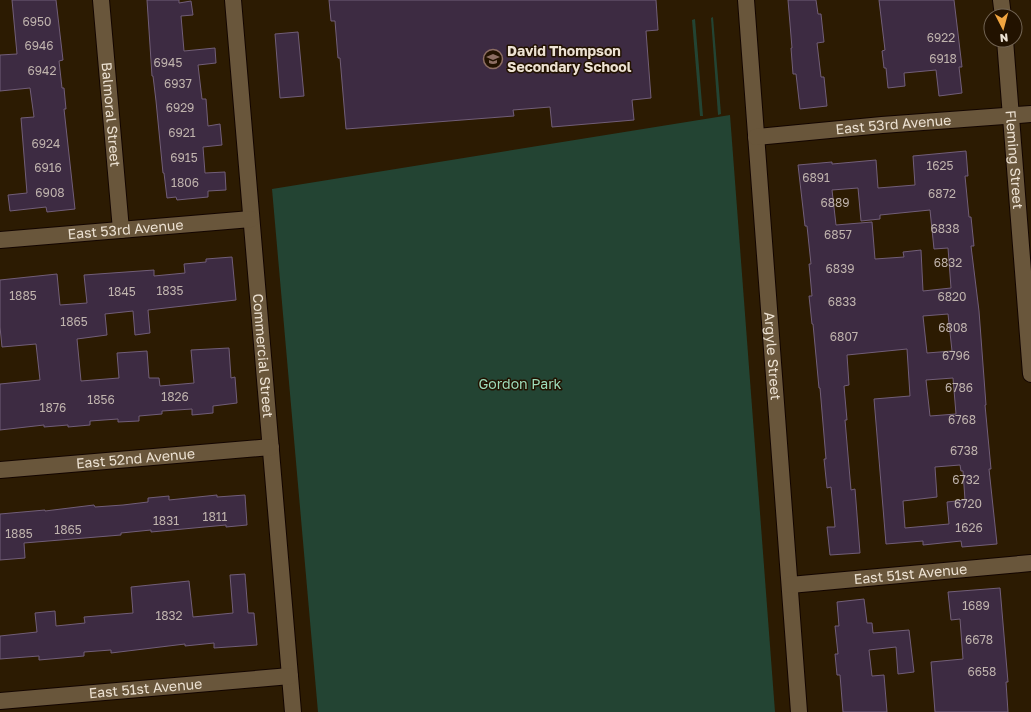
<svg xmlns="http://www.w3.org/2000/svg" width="1031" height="712" viewBox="0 0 1031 712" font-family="'Golos Text',sans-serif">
  <rect width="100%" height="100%" fill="#2c1b02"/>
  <!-- green -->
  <g fill="#234433">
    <path d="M 713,17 L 721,114 L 718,115 L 711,18 Z"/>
    <path d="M 695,19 L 703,116 L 700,116 L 692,20 Z"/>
    <path d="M 730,115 L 775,712 L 318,712 L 272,189 Z"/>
  </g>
  <!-- building -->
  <g fill="#3d2b42" stroke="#715e78" fill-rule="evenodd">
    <path d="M 12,0 L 56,0 L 63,60 L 59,61 L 62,88 L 64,88 L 66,109 L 64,109 L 75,209 L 47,212 L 46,207 L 10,211 L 8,195 L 27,193 L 21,118 L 34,117 L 30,88 L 0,91 L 0,55 L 17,54 Z"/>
    <path d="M 147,0 L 179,0 L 179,3 L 191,1 L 193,15 L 181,16 L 184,51 L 215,48 L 216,63 L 198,65 L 202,99 L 206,99 L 208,126 L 220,124 L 222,145 L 203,147 L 205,173 L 225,172 L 226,190 L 208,191 L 208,197 L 177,200 L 176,197 L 167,198 L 164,173 L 163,173 L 156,101 L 153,76 L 152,76 Z"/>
    <path d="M 329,0 L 656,0 L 658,30 L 646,31 L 651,98 L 632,100 L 634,120 L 552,127 L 550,107 L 513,110 L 514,116 L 346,129 L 340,58 L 338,58 L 335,21 L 331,21 Z"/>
    <path d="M 788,0 L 816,0 L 818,14 L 821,14 L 824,42 L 817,43 L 821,77 L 824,77 L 827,106 L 800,109 L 796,74 L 793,74 L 791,48 L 792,48 Z"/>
    <path d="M 879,0 L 954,0 L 962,67 L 959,67 L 962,93 L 939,96 L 936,70 L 904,73 L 905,86 L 888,88 L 886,68 L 884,68 L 882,51 L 885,50 Z"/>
    <path d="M 298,32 L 304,96 L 280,98 L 275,34 Z"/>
    <path d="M 966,151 L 968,176 L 965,176 L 969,217 L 971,217 L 974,246 L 971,246 L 979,311 L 986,405 L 985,405 L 991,469 L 989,469 L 997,544 L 962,547 L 961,541 L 923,545 L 923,541 L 886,544 L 874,399 L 910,396 L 907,349 L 847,355 L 849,385 L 844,386 L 847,420 L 845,420 L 851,490 L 855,489 L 860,553 L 830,555 L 827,527 L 835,527 L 831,487 L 827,488 L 824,459 L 826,459 L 820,388 L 819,388 L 813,324 L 812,324 L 809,296 L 812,296 L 809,264 L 811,264 L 807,226 L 805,226 L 798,165 L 832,162 L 832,164 L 876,160 L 878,188 L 915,185 L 913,156 ZM 858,188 L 861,221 L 880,219 L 880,215 L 930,210 L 934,249 L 948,248 L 951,288 L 923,291 L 921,250 L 903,252 L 904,257 L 875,259 L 872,222 L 836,225 L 832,190 ZM 948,314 L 952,351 L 927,353 L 923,316 ZM 953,378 L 956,414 L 930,416 L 926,380 ZM 960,465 L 961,471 L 963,471 L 965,500 L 947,502 L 949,524 L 905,528 L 903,501 L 937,497 L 935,467 Z"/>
    <path d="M 232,257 L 236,300 L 148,310 L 150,333 L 135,335 L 133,311 L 105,314 L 107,335 L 77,339 L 81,381 L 119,378 L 117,353 L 147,351 L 149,378 L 159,378 L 160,386 L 194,383 L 191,350 L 229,348 L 231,378 L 235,377 L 237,403 L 213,406 L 213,413 L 192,415 L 192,409 L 162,411 L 162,414 L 139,416 L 139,421 L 118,422 L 118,419 L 90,421 L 90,425 L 68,427 L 68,425 L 44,427 L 44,425 L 0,430 L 0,384 L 40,380 L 36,344 L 2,347 L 0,327 L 0,280 L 57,274 L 60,305 L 87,303 L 84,275 L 154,270 L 154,276 L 185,273 L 184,264 L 206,262 L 206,259 Z"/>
    <path d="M 217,495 L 217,497 L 245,495 L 247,525 L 226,527 L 226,525 L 151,532 L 151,530 L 121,533 L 121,535 L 24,543 L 25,558 L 0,560 L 0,514 L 45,510 L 45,511 L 94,505 L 95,507 L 123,505 L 148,502 L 148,498 L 169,496 L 169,500 Z"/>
    <path d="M 245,574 L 248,613 L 254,613 L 257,645 L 214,648 L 214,643 L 185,646 L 185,644 L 111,653 L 111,650 L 84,652 L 84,656 L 62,658 L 39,660 L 39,656 L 0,659 L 0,636 L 37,632 L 35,613 L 55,611 L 56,626 L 85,623 L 84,617 L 133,613 L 131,587 L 189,581 L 193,617 L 233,613 L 230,575 Z"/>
    <path d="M 1000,588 L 1008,682 L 1006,682 L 1008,712 L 935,712 L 931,662 L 963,659 L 960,619 L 951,620 L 948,592 Z"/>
    <path d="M 864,599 L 867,623 L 872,623 L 873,633 L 909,630 L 914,672 L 898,674 L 896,647 L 869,650 L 872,676 L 884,675 L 887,712 L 843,712 L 840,675 L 837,675 L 835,654 L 838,654 L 835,626 L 839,626 L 837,602 Z"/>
  </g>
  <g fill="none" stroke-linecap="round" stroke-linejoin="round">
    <!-- minor casing -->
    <g stroke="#130500" stroke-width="18">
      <g id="minor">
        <path id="s1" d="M 101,0 L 121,230"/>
        <path id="s2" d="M 233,0 L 293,712"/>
        <path id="s3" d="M 746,0 L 799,712"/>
        <path d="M 1001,0 L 1003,16"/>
        <path id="s4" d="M 1005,40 L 1031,374"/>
        <path id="s5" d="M 756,137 L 882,125 L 1031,114"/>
        <path id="s6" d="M 0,240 L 251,219"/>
        <path id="s7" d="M 0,470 L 271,447"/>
        <path id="s8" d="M 790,585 L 1031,563"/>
        <path id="s9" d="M 0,701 L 290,676"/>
      </g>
    </g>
    <!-- minor -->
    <use href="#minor" stroke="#69563b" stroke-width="16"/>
  </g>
  <!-- icons -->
  <defs>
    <g id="school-ring" transform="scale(1)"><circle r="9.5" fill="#221200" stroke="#8d6e63" stroke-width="1.5"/><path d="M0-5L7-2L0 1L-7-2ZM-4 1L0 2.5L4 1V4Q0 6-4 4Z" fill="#8d6e63"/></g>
  </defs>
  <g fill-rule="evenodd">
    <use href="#school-ring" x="493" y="59"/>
  </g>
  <g text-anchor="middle" stroke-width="3" stroke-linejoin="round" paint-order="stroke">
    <!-- number labels -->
    <g font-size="12" fill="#c0b4ae">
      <text x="37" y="26">6950</text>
      <text x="941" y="42">6922</text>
      <text x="39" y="50">6946</text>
      <text x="943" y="63">6918</text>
      <text x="168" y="67">6945</text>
      <text x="42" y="75">6942</text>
      <text x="178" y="88">6937</text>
      <text x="180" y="112">6929</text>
      <text x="182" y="137">6921</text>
      <text x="46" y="148">6924</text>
      <text x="184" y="162">6915</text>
      <text x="940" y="170">1625</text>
      <text x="48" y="172">6916</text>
      <text x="816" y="182">6891</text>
      <text x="185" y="187">1806</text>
      <text x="50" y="197">6908</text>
      <text x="942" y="198">6872</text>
      <text x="835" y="207">6889</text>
      <text x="945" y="233">6838</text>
      <text x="838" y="239">6857</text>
      <text x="948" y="267">6832</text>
      <text x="840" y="273">6839</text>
      <text x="170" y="295">1835</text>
      <text x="122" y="296">1845</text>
      <text x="23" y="300">1885</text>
      <text x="952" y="301">6820</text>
      <text x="842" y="306">6833</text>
      <text x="74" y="326">1865</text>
      <text x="953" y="332">6808</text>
      <text x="844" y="341">6807</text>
      <text x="956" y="360">6796</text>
      <text x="959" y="392">6786</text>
      <text x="175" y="401">1826</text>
      <text x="101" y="404">1856</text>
      <text x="53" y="412">1876</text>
      <text x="962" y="424">6768</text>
      <text x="964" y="455">6738</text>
      <text x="966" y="484">6732</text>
      <text x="968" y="508">6720</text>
      <text x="215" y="521">1811</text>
      <text x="166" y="525">1831</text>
      <text x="969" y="532">1626</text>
      <text x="68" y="534">1865</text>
      <text x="19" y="538">1885</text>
      <text x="976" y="610">1689</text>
      <text x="169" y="620">1832</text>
      <text x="979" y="644">6678</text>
      <text x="982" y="676">6658</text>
    </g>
    <!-- poi labels -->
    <g font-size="14" font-weight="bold" fill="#ece1d2" stroke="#221200" text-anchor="start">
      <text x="507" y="56">David Thompson<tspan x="507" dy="16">Secondary School</tspan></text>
    </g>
    <!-- street labels -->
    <g font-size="14" fill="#ece1d2" stroke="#221200">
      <text dy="5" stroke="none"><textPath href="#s1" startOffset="115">Balmoral Street</textPath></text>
      <text dy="5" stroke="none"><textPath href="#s5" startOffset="138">East 53rd Avenue</textPath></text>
      <text dy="5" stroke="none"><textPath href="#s4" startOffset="120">Fleming Street</textPath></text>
      <text dy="5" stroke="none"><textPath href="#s6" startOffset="126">East 53rd Avenue</textPath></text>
      <text dy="5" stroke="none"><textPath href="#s2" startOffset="357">Commercial Street</textPath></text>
      <text dy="5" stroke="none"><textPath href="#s3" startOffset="357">Argyle Street</textPath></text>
      <text dy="5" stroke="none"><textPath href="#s7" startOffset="136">East 52nd Avenue</textPath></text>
      <text dy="5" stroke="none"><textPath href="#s8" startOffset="121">East 51st Avenue</textPath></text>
      <text dy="5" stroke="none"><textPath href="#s9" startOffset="146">East 51st Avenue</textPath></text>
    </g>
    <!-- park labels -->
    <g font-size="14" fill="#9ddcba" stroke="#221200">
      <text x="520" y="389">Gordon Park</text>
    </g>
  </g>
  <!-- north arrow -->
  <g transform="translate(1003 28) rotate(174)"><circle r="19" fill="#221200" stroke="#736554"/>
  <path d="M0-3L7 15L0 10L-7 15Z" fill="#f1a540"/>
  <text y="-6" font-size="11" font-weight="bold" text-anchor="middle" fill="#ece1d2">N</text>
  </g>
</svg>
